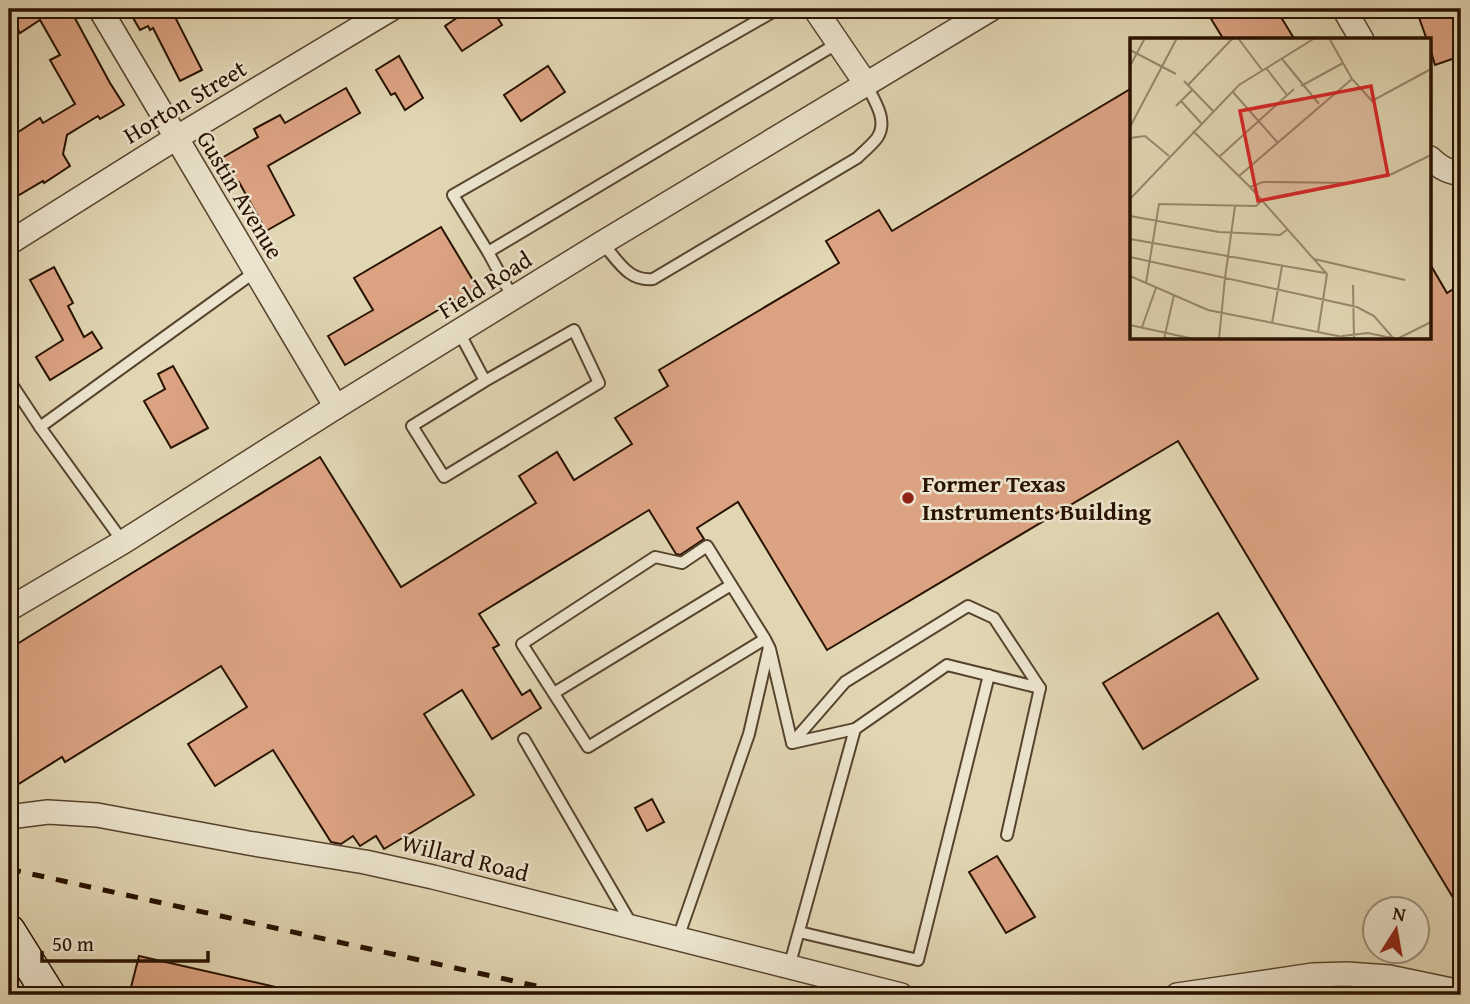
<svg xmlns="http://www.w3.org/2000/svg" width="1470" height="1004" viewBox="0 0 1470 1004" font-family="'Gentium Book Plus',serif">
  <rect width="100%" height="100%" fill="#e1d6b3"/>
  <filter id="stains"><feTurbulence type="fractalNoise" baseFrequency=".00286" numOctaves="4"/><feColorMatrix values="0 0 0 0 .2 0 0 0 0 .09 0 0 0 0 .02 0 0 0 .5 -.17"/></filter>
  <radialGradient id="worn" r=".72"><stop offset=".6" stop-color="#630" stop-opacity="0"/><stop offset="1" stop-color="#630" stop-opacity=".3"/></radialGradient>
  <!-- building -->
  <g fill="#dca383" stroke="#281200" stroke-width="2">
    <path d="M 9,9 L 70,9 L 110,83 L 124,105 L 100,119 L 98,116 L 67,135 L 63,154 L 70,166 L 44,183 L 43,181 L 9,201 L 9,138 L 40,118 L 43,123 L 75,104 L 50,60 L 60,55 L 40,20 L 20,33 L 9,14 Z"/>
    <path d="M 128,9 L 189,9 L 175,17 L 202,70 L 180,81 L 153,28 L 150,30 L 148,26 L 140,30 Z"/>
    <path d="M 470,9 L 492,9 L 502,25 L 462,51 L 445,26 Z"/>
    <path d="M 1205,9 L 1276,9 L 1295,40 L 1224,40 Z"/>
    <path d="M 1416,9 L 1461,9 L 1461,56 L 1435,65 L 1430,48 L 1430,40 L 1427,40 Z"/>
    <path d="M 399,56 L 423,98 L 405,110 L 395,93 L 391,95 L 376,70 Z"/>
    <path d="M 548,66 L 565,92 L 521,121 L 504,95 Z"/>
    <path d="M 346,88 L 360,113 L 268,166 L 294,215 L 266,231 L 239,182 L 235,184 L 220,159 L 258,137 L 254,129 L 280,115 L 285,123 Z"/>
    <path d="M 1132,88 L 1132,338 L 1430,338 L 1430,264 L 1447,293 L 1461,284 L 1461,911 L 1178,441 L 827,650 L 738,502 L 697,528 L 704,539 L 680,555 L 676,554 L 649,510 L 479,614 L 499,645 L 493,648 L 522,695 L 530,690 L 541,708 L 492,739 L 462,690 L 424,714 L 474,795 L 384,849 L 376,836 L 360,846 L 353,836 L 341,844 L 331,842 L 273,750 L 215,786 L 188,744 L 247,707 L 221,666 L 65,762 L 62,757 L 9,790 L 9,649 L 320,457 L 401,587 L 536,503 L 519,476 L 557,452 L 574,480 L 632,444 L 615,418 L 668,386 L 659,370 L 839,263 L 826,241 L 879,210 L 892,231 Z"/>
    <path d="M 441,227 L 477,287 L 345,365 L 328,336 L 373,310 L 354,278 Z"/>
    <path d="M 54,267 L 73,303 L 68,306 L 84,337 L 92,332 L 102,348 L 50,380 L 36,357 L 63,340 L 30,280 Z"/>
    <path d="M 173,366 L 208,428 L 171,448 L 144,401 L 165,389 L 158,374 Z"/>
    <path d="M 1218,613 L 1258,679 L 1143,749 L 1103,683 Z"/>
    <path d="M 652,799 L 664,822 L 647,831 L 635,808 Z"/>
    <path d="M 997,856 L 1035,917 L 1006,933 L 969,872 Z"/>
    <path d="M 139,956 L 280,988 L 279,995 L 129,995 Z"/>
  </g>
  <g fill="none" stroke-linecap="round" stroke-linejoin="round">
    <!-- service casing -->
    <g stroke="#56432d" stroke-width="14">
      <g id="service">
        <path d="M 1461,108 L 1461,107"/>
        <path d="M 602,243 C 618,260 628,282 653,279 L 857,158 C 863,152 872,145 877,138 C 889,121 874,100 866,84"/>
        <path d="M 488,252 L 838,43"/>
        <path d="M 513,298 L 488,252 L 453,195 L 778,9"/>
        <path d="M 459,332 L 485,381 L 574,330 L 599,383 L 444,477 L 412,426 L 485,381"/>
        <path d="M 9,380 L 40,427 L 256,271"/>
        <path d="M 40,427 L 123,542"/>
        <path d="M 770,649 L 792,743 L 855,729"/>
        <path d="M 554,693 L 731,585"/>
        <path d="M 524,739 L 632,925"/>
        <path d="M 792,743 L 845,682 L 968,606 L 994,618 L 1040,688"/>
        <path d="M 799,932 L 918,960 L 989,675"/>
        <path d="M 678,938 L 749,734 L 769,647 L 765,639 L 707,546 L 682,563 L 655,557 L 522,644 L 588,747 L 765,639"/>
        <path d="M 789,967 L 855,729 L 947,665 L 1040,688 L 1007,835"/>
      </g>
    </g>
    <!-- minor casing -->
    <g stroke="#56432d" stroke-width="26">
      <g id="minor">
        <path d="M 100,9 L 336,407"/>
        <path d="M 815,9 L 866,84"/>
        <path d="M 1344,9 L 1362,40"/>
        <path d="M 1430,158 C 1439,167 1448,173 1461,173"/>
        <path d="M 9,243 L 176,138 L 391,9"/>
        <path d="M 9,609 L 123,542 L 336,407 L 602,243 L 991,9"/>
        <path d="M 9,817 L 48,812 L 97,815 L 248,843 L 365,862 L 433,877 L 901,995"/>
        <path d="M 1177,995 L 1313,975 L 1347,974 L 1389,977 L 1461,992"/>
      </g>
    </g>
    <!-- secondary casing -->
    <g stroke="#281200" stroke-width="35">
      <path id="secondary" d="M 9,931 L 49,995"/>
    </g>
    <!-- service -->
    <use href="#service" stroke="#ece4ce" stroke-width="10"/>
    <!-- minor -->
    <use href="#minor" stroke="#ece4ce" stroke-width="23"/>
    <!-- secondary -->
    <use href="#secondary" stroke="#ece4ce" stroke-width="32"/>
    <!-- rail -->
    <path stroke="#281200" stroke-width="5" stroke-dasharray="12 12" stroke-linecap="butt" d="M 9,869 L 577,995"/>
  </g>
  <!-- markers -->
  <circle fill="#8f2418" stroke="#ece4ce" stroke-width="2.5" cx="908" cy="498" r="7"/>
  <g text-anchor="middle" stroke-width="5" stroke-linejoin="round" paint-order="stroke">
    <!-- street labels -->
    <g font-size="24" fill="#281200" stroke="#ece4ce">
      <text transform="translate(185 102) rotate(-31)" y="8">Horton Street</text>
      <text transform="translate(240 195) rotate(59)" y="8">Gustin Avenue</text>
      <text transform="translate(485 285) rotate(-32)" y="8">Field Road</text>
      <text transform="translate(465 858) rotate(14)" y="8">Willard Road</text>
    </g>
    <!-- poi labels -->
    <g font-size="24" font-weight="bold" fill="#281200" stroke="#ece4ce" text-anchor="start">
      <text x="922" y="492">Former Texas<tspan x="922" dy="28">Instruments Building</tspan></text>
    </g>
  </g>
  <!-- overview -->
  <g transform="translate(1130 38)">
    <rect width="301" height="301" fill="#e1d6b3"/>
    <path fill="none" stroke="#97886b" stroke-width="2" d="M 108,0 L 132,32M 199,0 L 222,41 L 242,63 L 301,31M 0,12 L 46,36M 152,21 L 189,66M 0,28 L 15,0M 136,30 L 157,57M 54,43 L 83,73M 58,47 L 103,0M 171,48 L 213,25M 102,53 L 147,104M 51,63 L 71,85M 46,68 L 62,52M 0,89 L 47,0M 63,93 L 120,149 L 197,236 L 188,294M 0,100 L 15,98 L 39,118M 89,119 L 164,51M 109,138 L 222,41M 120,149 L 133,144 L 222,145 L 262,136 L 301,117M 0,161 L 109,47 L 185,0M 0,178 L 89,194 L 150,197 L 158,191M 0,201 L 195,235M 0,219 L 227,269 L 244,278 L 264,301M 184,221 L 275,242M 0,238 L 78,272 L 223,301M 95,240 L 105,168M 16,245 L 29,166 L 126,168 L 132,163M 223,247 L 224,301M 148,251 L 152,228M 142,285 L 148,251M 0,287 L 64,301M 12,289 L 26,250M 212,298 L 238,295 L 262,300M 34,301 L 44,257M 89,301 L 95,240M 267,301 L 301,284"/>
    <path fill="#d62828" fill-opacity="0.15" stroke="#d62828" stroke-width="3.5" d="M 241,48 L 258,137 L 128,163 L 110,73 Z"/>
    <rect width="301" height="301" fill="none" stroke="#281200" stroke-width="3.5"/>
  </g>
  <!-- margin -->
  <rect width="1470" height="1004" fill="none" stroke="#e1d6b3" stroke-width="35"/>
  <rect x="10" y="10" width="1449" height="983" fill="none" stroke="#281200" stroke-width="3.5"/>
  <rect x="18" y="18" width="1435" height="969" fill="none" stroke="#281200" stroke-width="2"/>
  <!-- north arrow -->
  <g transform="translate(1396 930) rotate(11)"><circle r="33" fill="#ece4ce" stroke="#9e907c" stroke-width="2"/>
  <path d="M0-5L12 26L0 18L-12 26Z" fill="#8f2418"/>
  <text y="-10" font-size="19" font-weight="bold" text-anchor="middle" fill="#281200">N</text>
  </g>
  <!-- scale -->
  <path d="M42 951v10h166v-10" fill="none" stroke="#281200" stroke-width="3.5"/>
  <text x="52" y="951" font-size="21" fill="#281200" stroke="#ece4ce" stroke-width="5" paint-order="stroke">50 m</text>
  <rect width="100%" height="100%" filter="url(#stains)"/>
  <rect width="100%" height="100%" fill="url(#worn)"/>
</svg>
